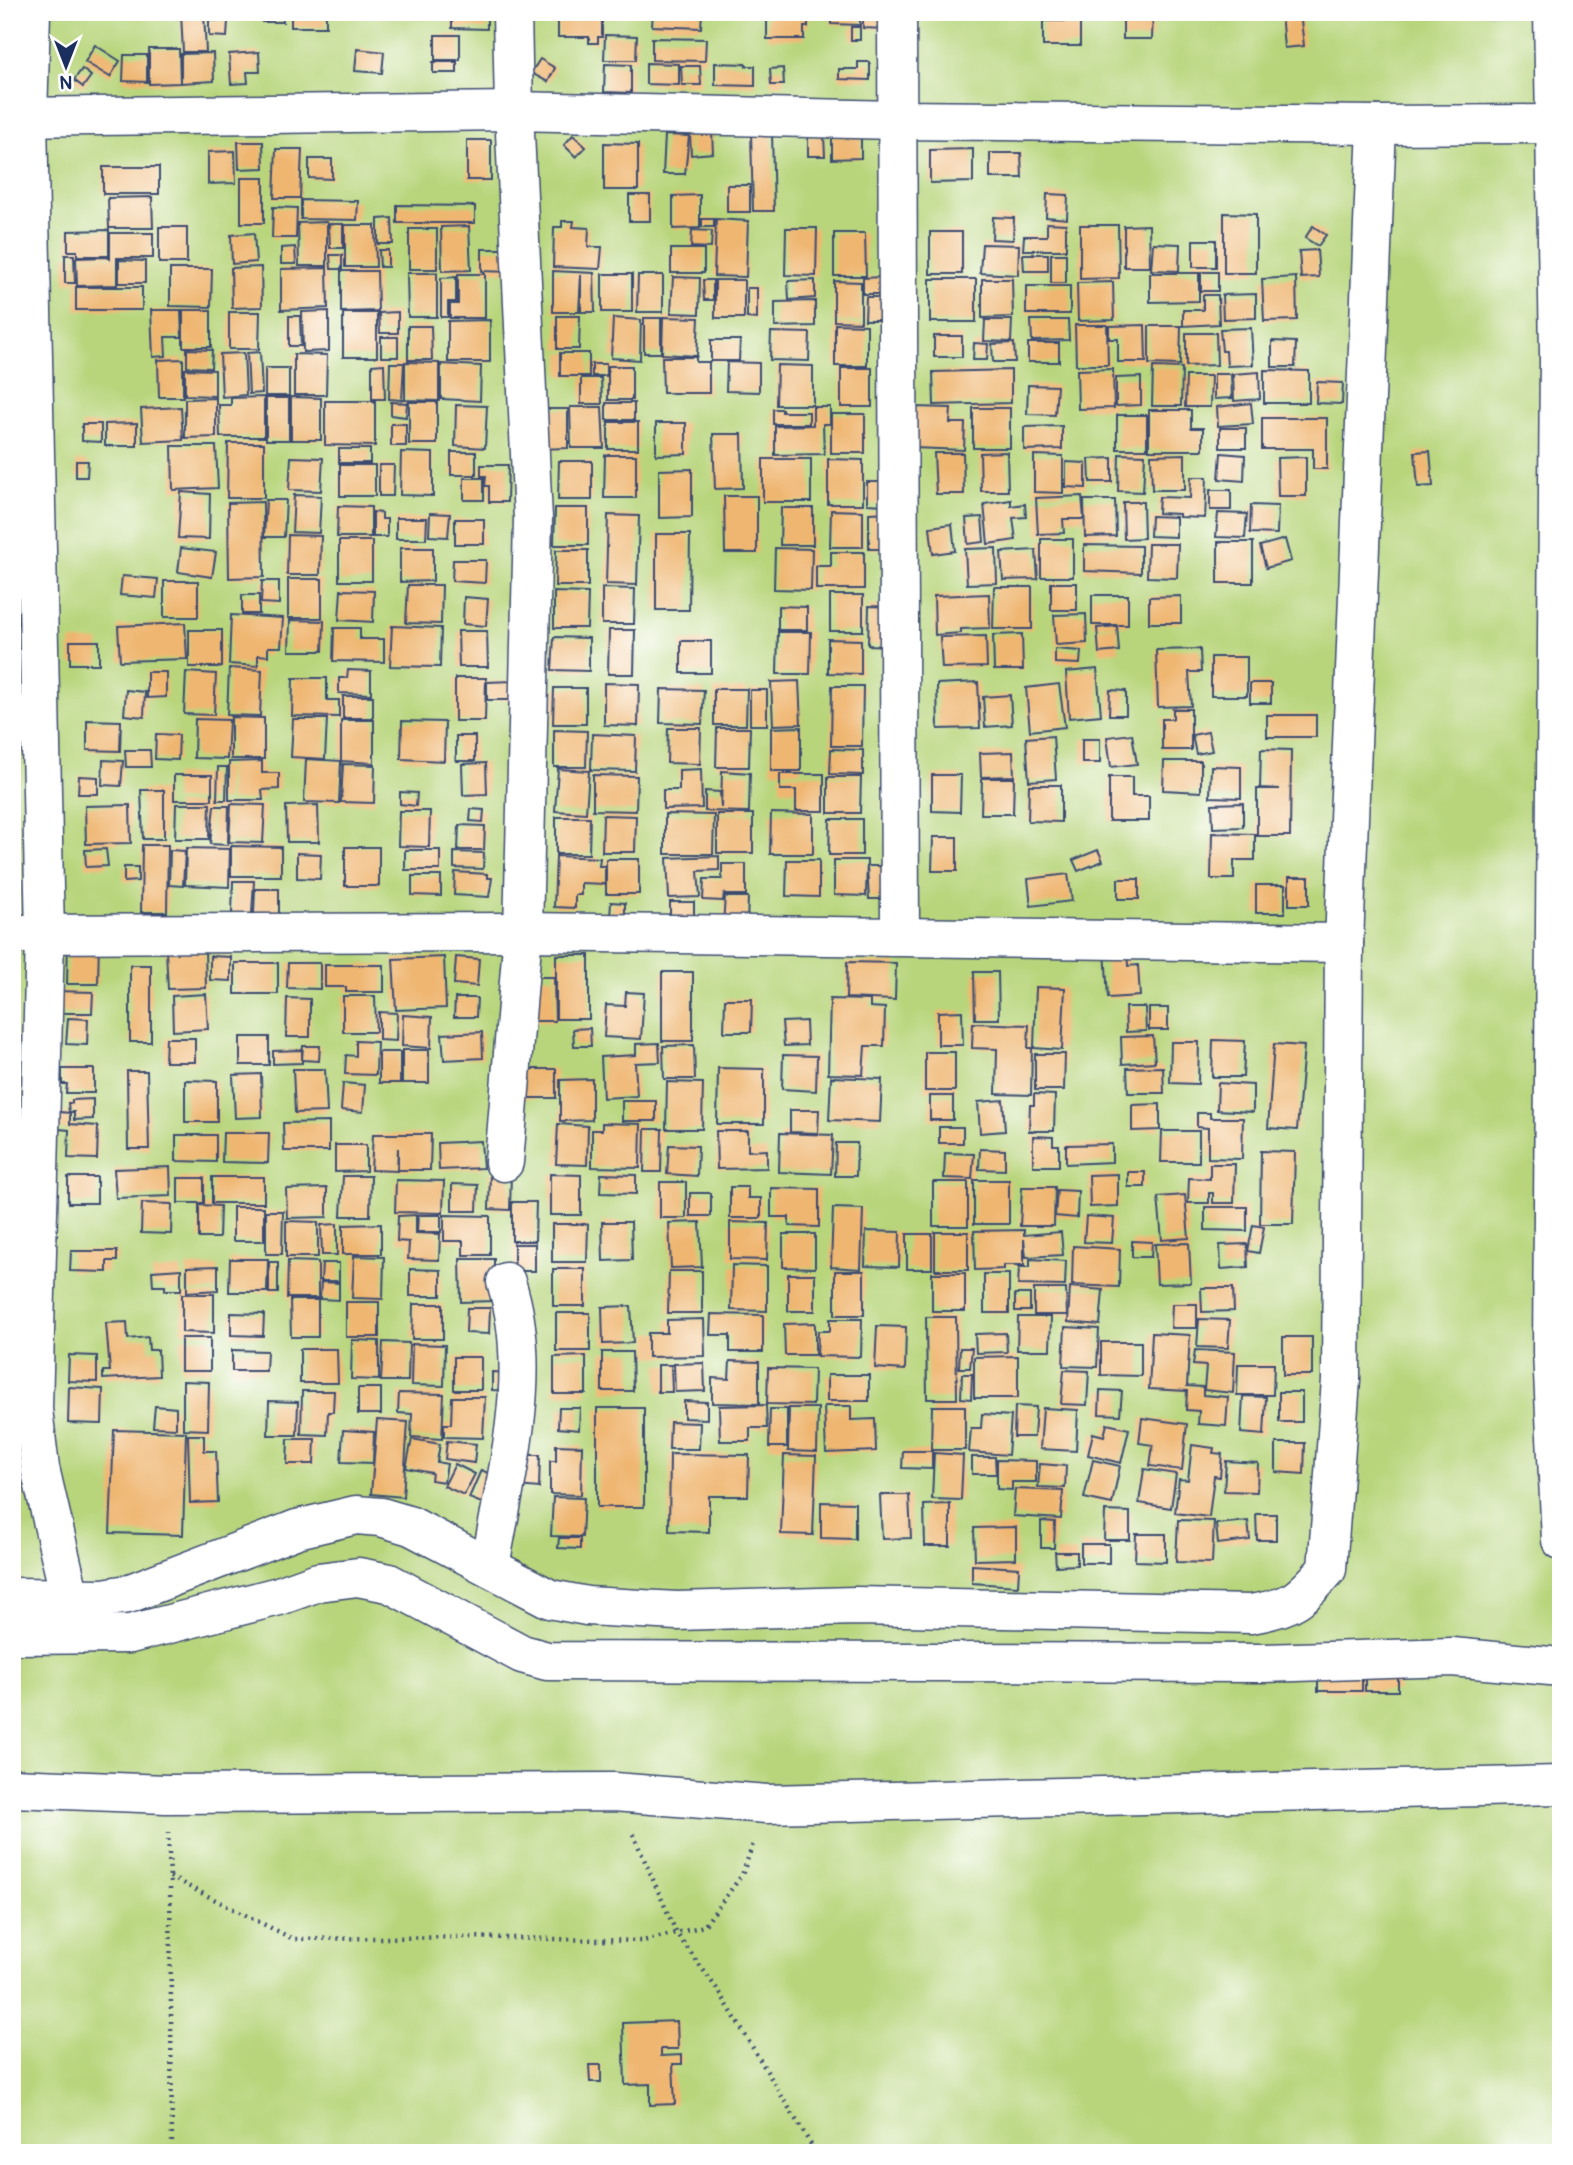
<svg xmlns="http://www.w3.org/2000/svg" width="1573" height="2165" viewBox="0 0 1573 2165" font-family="Pangolin,sans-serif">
  <rect width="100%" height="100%" fill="#fff"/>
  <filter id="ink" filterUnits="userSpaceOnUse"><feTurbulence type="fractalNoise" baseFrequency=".0143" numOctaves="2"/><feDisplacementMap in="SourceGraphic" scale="14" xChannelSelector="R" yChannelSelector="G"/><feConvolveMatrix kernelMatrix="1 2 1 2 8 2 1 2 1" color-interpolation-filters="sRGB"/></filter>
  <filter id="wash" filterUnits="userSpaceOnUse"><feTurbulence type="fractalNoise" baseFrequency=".00686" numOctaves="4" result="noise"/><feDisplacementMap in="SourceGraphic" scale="28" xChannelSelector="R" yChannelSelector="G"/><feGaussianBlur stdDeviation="1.57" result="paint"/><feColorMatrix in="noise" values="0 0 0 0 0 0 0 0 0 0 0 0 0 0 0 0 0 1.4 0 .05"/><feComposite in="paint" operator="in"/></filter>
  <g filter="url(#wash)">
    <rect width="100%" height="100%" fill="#f7eede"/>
    <!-- green -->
    <rect fill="#b8d57c" stroke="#6a826d" stroke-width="2" x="12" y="12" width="1549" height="2141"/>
    <g id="blocks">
      <!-- building -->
      <g fill="#efb671">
        <rect x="210" y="12" width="48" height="6"/>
        <path d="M 262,12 L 282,12 L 283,22 L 262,22 Z"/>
        <rect x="291" y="12" width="35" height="15"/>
        <path d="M 402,12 L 435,12 L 435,16 L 402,15 Z"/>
        <path d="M 452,12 L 487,12 L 487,29 L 452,28 Z"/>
        <path d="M 558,12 L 602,12 L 602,37 L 598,37 L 598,43 L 589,43 L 589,37 L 558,37 Z"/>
        <path d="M 653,12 L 702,12 L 701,28 L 652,26 Z"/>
        <path d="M 767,12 L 808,12 L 808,27 L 804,27 L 804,39 L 767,39 Z"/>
        <path d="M 831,12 L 860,12 L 860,25 L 831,24 Z"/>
        <path d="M 863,12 L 884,12 L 884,29 L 863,28 Z"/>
        <rect x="1040" y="12" width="36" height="6"/>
        <path d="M 1123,12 L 1153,12 L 1152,39 L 1123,39 Z"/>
        <path d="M 1281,12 L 1300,12 L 1304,46 L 1284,48 Z"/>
        <path d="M 204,13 L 206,52 L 183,52 L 181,14 Z"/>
        <path d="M 209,20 L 228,21 L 227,37 L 209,36 Z"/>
        <rect x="1043" y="21" width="37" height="25"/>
        <rect x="851" y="27" width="9" height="13"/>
        <rect x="435" y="35" width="25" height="25"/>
        <path d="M 605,35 L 637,36 L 636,60 L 604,60 Z"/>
        <path d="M 652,38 L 706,39 L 705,61 L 652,60 Z"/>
        <path d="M 95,45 L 120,61 L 110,77 L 85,62 Z"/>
        <path d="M 149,49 L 179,49 L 180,83 L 149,84 Z"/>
        <path d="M 357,49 L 384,52 L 382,73 L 355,71 Z"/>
        <path d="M 259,52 L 260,72 L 247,72 L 248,83 L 231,84 L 229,54 Z"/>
        <path d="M 213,53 L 214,81 L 181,83 L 181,54 Z"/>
        <path d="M 124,55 L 147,55 L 147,82 L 123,81 Z"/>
        <path d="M 540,59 L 555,68 L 548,82 L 531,73 Z"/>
        <rect x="433" y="62" width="24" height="11"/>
        <path d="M 858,62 L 870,62 L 870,80 L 839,79 L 839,69 L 858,69 Z"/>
        <path d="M 646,63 L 679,64 L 679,85 L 646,84 Z"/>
        <path d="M 715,63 L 746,64 L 746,66 L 755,66 L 755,86 L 715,85 Z"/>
        <path d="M 605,64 L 631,65 L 631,93 L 604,92 Z"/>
        <path d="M 681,66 L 700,66 L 701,85 L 682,85 Z"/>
        <path d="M 783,68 L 784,85 L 771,85 L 770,69 Z"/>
        <path d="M 82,69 L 91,76 L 83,87 L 74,80 Z"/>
        <path d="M 712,132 L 713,153 L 691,155 L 690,134 Z"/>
        <path d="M 751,132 L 772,132 L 774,211 L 753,211 Z"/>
        <path d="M 573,135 L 586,147 L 576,157 L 564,145 Z"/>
        <path d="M 665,135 L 689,136 L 685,174 L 663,174 Z"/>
        <path d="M 808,136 L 824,136 L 825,156 L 808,156 Z"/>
        <path d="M 832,136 L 861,136 L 861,158 L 832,159 Z"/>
        <rect x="467" y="140" width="24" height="40"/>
        <path d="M 238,142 L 263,142 L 264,168 L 239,169 Z"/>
        <path d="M 604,143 L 638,144 L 638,190 L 604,190 Z"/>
        <path d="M 276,149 L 302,149 L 300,198 L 274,198 Z"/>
        <path d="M 973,149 L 973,182 L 930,183 L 930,150 Z"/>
        <path d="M 235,151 L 236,183 L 208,184 L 208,152 Z"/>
        <path d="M 990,153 L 1021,153 L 1022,178 L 990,178 Z"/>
        <path d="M 309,159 L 332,159 L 332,179 L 309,178 Z"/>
        <rect x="103" y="167" width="56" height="27"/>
        <rect x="241" y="178" width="23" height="45"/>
        <rect x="727" y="185" width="23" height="27"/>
        <path d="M 1047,194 L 1068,195 L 1067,219 L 1046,217 Z"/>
        <rect x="629" y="195" width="21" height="26"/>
        <path d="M 700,195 L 700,228 L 673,229 L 673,196 Z"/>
        <path d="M 152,197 L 153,228 L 109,228 L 108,198 Z"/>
        <path d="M 301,200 L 358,201 L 357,220 L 301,219 Z"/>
        <path d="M 397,205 L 475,206 L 475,223 L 397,223 Z"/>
        <path d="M 273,207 L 297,208 L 296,238 L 272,238 Z"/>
        <path d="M 1224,213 L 1256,214 L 1256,273 L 1224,273 Z"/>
        <path d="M 993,217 L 1014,218 L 1013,240 L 992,239 Z"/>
        <path d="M 392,218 L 393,244 L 378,244 L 378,219 Z"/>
        <rect x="702" y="219" width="12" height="8"/>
        <path d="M 716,219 L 748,221 L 746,277 L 714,276 Z"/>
        <path d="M 562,221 L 574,221 L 573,227 L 589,228 L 588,247 L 602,247 L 600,269 L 553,267 L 554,227 L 562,227 Z"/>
        <path d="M 327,222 L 327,266 L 299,266 L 298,223 Z"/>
        <path d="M 1047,223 L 1066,224 L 1066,250 L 1023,250 L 1024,236 L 1047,236 Z"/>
        <path d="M 329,224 L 343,224 L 343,248 L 330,248 Z"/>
        <path d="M 345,225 L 375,225 L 376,267 L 345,267 Z"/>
        <path d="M 1080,225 L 1118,225 L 1119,278 L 1080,279 Z"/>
        <path d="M 1149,225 L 1150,267 L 1124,267 L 1124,226 Z"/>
        <path d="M 469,226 L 471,270 L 442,271 L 441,227 Z"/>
        <path d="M 1313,226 L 1326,235 L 1318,246 L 1305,238 Z"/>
        <rect x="159" y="227" width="28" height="36"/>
        <path d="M 786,228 L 817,228 L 816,276 L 785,275 Z"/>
        <rect x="409" y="229" width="28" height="40"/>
        <path d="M 109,230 L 109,256 L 77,256 L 77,251 L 68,251 L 68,231 Z"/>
        <path d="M 692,230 L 712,231 L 711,248 L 691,247 Z"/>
        <rect x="930" y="232" width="32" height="42"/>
        <path d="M 110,233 L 153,233 L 153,258 L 117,258 L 117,285 L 77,286 L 76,258 L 107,257 L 110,259 Z"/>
        <path d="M 254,233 L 256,262 L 232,264 L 231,235 Z"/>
        <path d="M 834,233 L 865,233 L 866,276 L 834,276 Z"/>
        <rect x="1193" y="240" width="23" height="27"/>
        <path d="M 1153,243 L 1180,244 L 1179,271 L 1151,270 Z"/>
        <path d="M 982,244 L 1019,245 L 1018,275 L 980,273 Z"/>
        <path d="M 295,247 L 296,264 L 281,264 L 281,248 Z"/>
        <path d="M 482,249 L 510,249 L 510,272 L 482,271 Z"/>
        <rect x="671" y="249" width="33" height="24"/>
        <path d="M 379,250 L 388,250 L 388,267 L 380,267 Z"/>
        <path d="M 1317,250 L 1319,277 L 1301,278 L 1299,251 Z"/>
        <path d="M 1023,254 L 1048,254 L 1048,271 L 1024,271 Z"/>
        <rect x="1051" y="254" width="15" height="29"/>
        <path d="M 65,255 L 74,255 L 75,283 L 65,283 Z"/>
        <path d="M 330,255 L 342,255 L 342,269 L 331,269 Z"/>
        <path d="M 119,260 L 145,261 L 145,283 L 119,283 Z"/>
        <path d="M 261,267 L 262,307 L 232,308 L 231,268 Z"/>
        <path d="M 327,268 L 328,308 L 281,310 L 281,269 Z"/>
        <path d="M 170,269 L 212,269 L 211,307 L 170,306 Z"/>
        <path d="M 341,271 L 377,271 L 378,311 L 341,312 Z"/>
        <path d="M 553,271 L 594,273 L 595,312 L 581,312 L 581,275 L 579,312 L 553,312 Z"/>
        <rect x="1201" y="272" width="17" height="19"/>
        <path d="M 407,273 L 437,273 L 437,317 L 408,317 Z"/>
        <path d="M 1150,273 L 1199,273 L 1199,301 L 1150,302 Z"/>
        <path d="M 458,274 L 485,274 L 485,318 L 450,318 L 450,304 L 458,304 Z"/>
        <rect x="602" y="274" width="30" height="38"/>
        <path d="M 638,275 L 663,275 L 663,312 L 637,312 Z"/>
        <path d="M 456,277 L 456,302 L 448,302 L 448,317 L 441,317 L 441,278 Z"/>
        <path d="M 673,277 L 700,278 L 699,314 L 671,313 Z"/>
        <path d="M 881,277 L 882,294 L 863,294 L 863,278 Z"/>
        <path d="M 1296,277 L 1297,320 L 1264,321 L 1262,279 Z"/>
        <rect x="930" y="279" width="46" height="43"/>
        <path d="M 982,279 L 1012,279 L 1013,317 L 982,318 Z"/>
        <path d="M 703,280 L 713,280 L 713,300 L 704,300 Z"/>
        <rect x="715" y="280" width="29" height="38"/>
        <path d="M 815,280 L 815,298 L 789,300 L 788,281 Z"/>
        <path d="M 834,281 L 861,282 L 861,322 L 834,321 Z"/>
        <path d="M 1113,282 L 1114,320 L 1078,321 L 1077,283 Z"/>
        <rect x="1026" y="286" width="44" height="28"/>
        <rect x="76" y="287" width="66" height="23"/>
        <path d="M 747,288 L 757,288 L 757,319 L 747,318 Z"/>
        <path d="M 1256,294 L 1256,318 L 1223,319 L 1222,295 Z"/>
        <path d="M 1203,295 L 1218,295 L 1219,324 L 1183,326 L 1183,310 L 1203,310 Z"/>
        <path d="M 866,297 L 891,297 L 890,320 L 865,320 Z"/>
        <path d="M 815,301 L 815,326 L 775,327 L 775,302 Z"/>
        <path d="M 151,310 L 181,310 L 182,337 L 165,337 L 166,356 L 153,357 Z"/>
        <rect x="183" y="310" width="28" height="37"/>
        <path d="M 329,311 L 329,351 L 303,352 L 302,312 Z"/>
        <path d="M 229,312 L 260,312 L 259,349 L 229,349 Z"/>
        <path d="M 398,312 L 398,333 L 380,333 L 379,313 Z"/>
        <rect x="343" y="313" width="34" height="44"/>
        <path d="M 289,316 L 300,316 L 301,346 L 289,346 Z"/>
        <path d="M 557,316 L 580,316 L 579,349 L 557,349 Z"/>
        <path d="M 663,317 L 699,318 L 697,356 L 662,354 Z"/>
        <path d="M 613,318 L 641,320 L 640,360 L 611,358 Z"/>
        <rect x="644" y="318" width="17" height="35"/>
        <path d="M 490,320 L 490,362 L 448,362 L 448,321 Z"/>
        <path d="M 985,320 L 1012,320 L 1011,342 L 984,341 Z"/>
        <path d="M 1031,320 L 1068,320 L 1069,340 L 1032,341 Z"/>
        <path d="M 835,324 L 867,325 L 867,366 L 835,366 Z"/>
        <path d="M 1075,325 L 1107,325 L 1108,365 L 1076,365 Z"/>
        <path d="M 1145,325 L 1146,362 L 1118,362 L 1118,339 L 1109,339 L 1109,326 Z"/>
        <path d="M 408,326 L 431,326 L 432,360 L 408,360 Z"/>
        <path d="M 1149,326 L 1181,326 L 1180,365 L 1149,364 Z"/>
        <path d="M 1251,328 L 1253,365 L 1227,366 L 1226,351 L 1222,351 L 1220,329 Z"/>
        <path d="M 771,332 L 810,333 L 809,361 L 770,360 Z"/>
        <path d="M 1186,333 L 1216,333 L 1217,365 L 1186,366 Z"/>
        <rect x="934" y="336" width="28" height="21"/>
        <rect x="381" y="337" width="17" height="20"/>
        <path d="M 711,340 L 740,340 L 739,361 L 711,361 Z"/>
        <path d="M 1272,341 L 1296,342 L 1295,367 L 1272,367 Z"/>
        <path d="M 974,343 L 988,344 L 987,360 L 973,360 Z"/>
        <path d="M 1014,343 L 1015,362 L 993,362 L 992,344 Z"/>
        <rect x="1028" y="343" width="31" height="19"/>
        <path d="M 187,349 L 212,350 L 211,368 L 187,367 Z"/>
        <path d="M 260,352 L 262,393 L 249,394 L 247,353 Z"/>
        <path d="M 244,353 L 246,395 L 222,397 L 220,354 Z"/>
        <rect x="560" y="353" width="29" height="23"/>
        <path d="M 294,354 L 327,355 L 326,395 L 294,395 Z"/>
        <path d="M 662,357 L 696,357 L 696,362 L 709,362 L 709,393 L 663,393 Z"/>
        <path d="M 183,359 L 183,397 L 159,397 L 158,360 Z"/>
        <path d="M 405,362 L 439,363 L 439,401 L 405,400 Z"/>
        <path d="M 727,362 L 759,363 L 759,392 L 726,391 Z"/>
        <path d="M 390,363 L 404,363 L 402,400 L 389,399 Z"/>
        <path d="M 384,364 L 385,399 L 372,399 L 372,365 Z"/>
        <path d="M 441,364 L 481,366 L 480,401 L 441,399 Z"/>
        <rect x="592" y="364" width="14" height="12"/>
        <path d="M 777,365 L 813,366 L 813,405 L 776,405 Z"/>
        <rect x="608" y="366" width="24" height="34"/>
        <path d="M 1153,367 L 1182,368 L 1181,406 L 1152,406 Z"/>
        <rect x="265" y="368" width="24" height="28"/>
        <rect x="841" y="368" width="31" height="39"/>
        <path d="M 185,369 L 215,370 L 215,396 L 185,395 Z"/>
        <path d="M 1113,369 L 1114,408 L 1078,409 L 1077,370 Z"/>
        <path d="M 1011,370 L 1011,403 L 934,405 L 933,372 Z"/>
        <path d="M 1264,370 L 1309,371 L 1309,403 L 1264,403 Z"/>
        <path d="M 1259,372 L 1260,399 L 1234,401 L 1233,374 Z"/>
        <path d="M 1214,374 L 1231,374 L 1232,398 L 1214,399 Z"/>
        <path d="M 1186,376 L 1211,376 L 1210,407 L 1185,407 Z"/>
        <path d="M 1141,377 L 1141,405 L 1116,406 L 1116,378 Z"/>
        <path d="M 581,378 L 601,378 L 602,404 L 581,404 Z"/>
        <path d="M 1317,382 L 1343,383 L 1342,404 L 1316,403 Z"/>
        <path d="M 1028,385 L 1057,386 L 1055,415 L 1027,414 Z"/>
        <path d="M 264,397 L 264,437 L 220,437 L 219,405 L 231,405 L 231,398 Z"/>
        <path d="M 291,397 L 321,398 L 321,440 L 291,440 Z"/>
        <path d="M 216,398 L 216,437 L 185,438 L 185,399 Z"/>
        <rect x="266" y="398" width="23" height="42"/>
        <path d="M 325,401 L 375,401 L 375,446 L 325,445 Z"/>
        <path d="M 391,402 L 407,403 L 406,417 L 391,415 Z"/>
        <rect x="409" y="402" width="28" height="42"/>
        <rect x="606" y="403" width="28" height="17"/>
        <path d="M 1251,403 L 1253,424 L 1218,426 L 1217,407 Z"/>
        <path d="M 456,405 L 487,406 L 485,448 L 455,446 Z"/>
        <path d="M 181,407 L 183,440 L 143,442 L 141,409 Z"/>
        <path d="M 570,407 L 602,407 L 604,448 L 571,448 Z"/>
        <path d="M 813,407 L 830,407 L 830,424 L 823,424 L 824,454 L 775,455 L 775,426 L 813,425 Z"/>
        <path d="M 914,407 L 951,408 L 950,423 L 965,423 L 964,450 L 913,448 Z"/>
        <rect x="973" y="408" width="37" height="40"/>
        <path d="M 538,409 L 568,409 L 568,448 L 538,449 Z"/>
        <path d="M 773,409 L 782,409 L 782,412 L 809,412 L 809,424 L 773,424 Z"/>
        <path d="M 1149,410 L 1191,410 L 1191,428 L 1203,428 L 1203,450 L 1149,450 Z"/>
        <rect x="831" y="414" width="34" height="39"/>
        <rect x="1117" y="415" width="30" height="34"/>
        <path d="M 1262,418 L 1327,418 L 1327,469 L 1313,469 L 1313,449 L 1262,449 Z"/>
        <rect x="608" y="422" width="30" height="27"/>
        <path d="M 137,423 L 137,446 L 105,446 L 105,424 Z"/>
        <path d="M 656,423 L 686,423 L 686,454 L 656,455 Z"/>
        <path d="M 82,424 L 101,424 L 101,442 L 82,441 Z"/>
        <rect x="391" y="424" width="15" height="22"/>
        <path d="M 1062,426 L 1062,449 L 1024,450 L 1024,427 Z"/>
        <rect x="1220" y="428" width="26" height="20"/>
        <path d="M 713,434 L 742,434 L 743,488 L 715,489 Z"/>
        <path d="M 228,443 L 264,443 L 264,498 L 227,498 Z"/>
        <path d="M 172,446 L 216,446 L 218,488 L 173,490 Z"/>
        <rect x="339" y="449" width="31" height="14"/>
        <path d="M 1430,451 L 1433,486 L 1418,487 L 1415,452 Z"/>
        <path d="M 401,452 L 433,453 L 433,496 L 400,495 Z"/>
        <rect x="451" y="452" width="25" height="23"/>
        <path d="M 1007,452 L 1008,491 L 981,491 L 980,453 Z"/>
        <path d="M 934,453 L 963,453 L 964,494 L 936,494 Z"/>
        <path d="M 1221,453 L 1245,455 L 1244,481 L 1219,479 Z"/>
        <path d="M 1119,454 L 1145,455 L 1143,492 L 1118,491 Z"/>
        <path d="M 1185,454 L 1185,490 L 1152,490 L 1151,455 Z"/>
        <path d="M 605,455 L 636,455 L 636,498 L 604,498 Z"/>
        <path d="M 1034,455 L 1063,456 L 1063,493 L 1034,492 Z"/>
        <path d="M 291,457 L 323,458 L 321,491 L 289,490 Z"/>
        <path d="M 1306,457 L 1306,496 L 1278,496 L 1277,458 Z"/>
        <path d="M 1112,458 L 1112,482 L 1090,482 L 1089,459 Z"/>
        <rect x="763" y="459" width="48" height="43"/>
        <path d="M 828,459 L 863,460 L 863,504 L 828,504 Z"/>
        <path d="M 76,461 L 88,461 L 87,477 L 76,477 Z"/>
        <path d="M 559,461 L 592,461 L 592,500 L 558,500 Z"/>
        <path d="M 1066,462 L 1086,463 L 1086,488 L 1066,487 Z"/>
        <rect x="340" y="465" width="35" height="31"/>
        <path d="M 379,465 L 394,465 L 393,496 L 379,496 Z"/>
        <path d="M 481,465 L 508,465 L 507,502 L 489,502 L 489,486 L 485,486 L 486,476 L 481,476 Z"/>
        <path d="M 692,469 L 692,517 L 659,518 L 659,470 Z"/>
        <path d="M 1191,477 L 1207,477 L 1205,518 L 1179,517 L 1179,514 L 1158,513 L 1159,497 L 1190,498 Z"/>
        <rect x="464" y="478" width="20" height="22"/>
        <path d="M 867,482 L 884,482 L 884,505 L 867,504 Z"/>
        <rect x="1210" y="490" width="21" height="20"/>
        <path d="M 181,492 L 210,494 L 209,539 L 178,538 Z"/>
        <path d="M 294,495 L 321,496 L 319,533 L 292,532 Z"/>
        <path d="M 724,496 L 757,496 L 757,553 L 725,553 Z"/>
        <path d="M 1082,496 L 1084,519 L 1063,519 L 1064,533 L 1038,534 L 1036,498 Z"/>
        <path d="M 266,500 L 286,500 L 284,537 L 264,537 Z"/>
        <path d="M 1011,500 L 1011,506 L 1025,504 L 1026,517 L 1013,518 L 1016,540 L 988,544 L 984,504 Z"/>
        <path d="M 1084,500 L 1115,500 L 1116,536 L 1085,537 Z"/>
        <path d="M 263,502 L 264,577 L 229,578 L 228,503 Z"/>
        <path d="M 1123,502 L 1143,502 L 1144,538 L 1124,539 Z"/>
        <path d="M 1251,505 L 1278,506 L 1277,534 L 1250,533 Z"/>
        <path d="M 338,506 L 371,507 L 371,537 L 337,537 Z"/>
        <path d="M 555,508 L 588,508 L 588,545 L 554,545 Z"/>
        <path d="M 781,508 L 813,508 L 813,545 L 780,545 Z"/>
        <path d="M 831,510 L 863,511 L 863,547 L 830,547 Z"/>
        <path d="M 373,512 L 382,513 L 382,519 L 387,519 L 387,537 L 373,537 Z"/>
        <path d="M 893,512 L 893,549 L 869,549 L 869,513 Z"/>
        <path d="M 430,513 L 450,514 L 448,537 L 429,536 Z"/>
        <path d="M 1218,513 L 1247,514 L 1245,538 L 1216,537 Z"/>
        <path d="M 608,515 L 639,516 L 637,585 L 606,584 Z"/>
        <path d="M 1151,516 L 1176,517 L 1176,537 L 1150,536 Z"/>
        <path d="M 982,517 L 984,542 L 968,544 L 966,518 Z"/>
        <path d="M 396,518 L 427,518 L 426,539 L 396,539 Z"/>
        <rect x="455" y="519" width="29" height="25"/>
        <path d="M 952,524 L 955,551 L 933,554 L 930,527 Z"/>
        <path d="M 656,534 L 690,534 L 689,610 L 656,610 Z"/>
        <path d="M 288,535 L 321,536 L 320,575 L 287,575 Z"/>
        <rect x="1041" y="539" width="32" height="38"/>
        <path d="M 1285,539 L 1291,561 L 1266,568 L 1260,546 Z"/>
        <rect x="339" y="541" width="33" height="40"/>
        <rect x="1218" y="542" width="35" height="41"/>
        <path d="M 1148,544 L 1178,544 L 1177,578 L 1147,577 Z"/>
        <path d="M 1084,545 L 1141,546 L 1141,573 L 1084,571 Z"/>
        <path d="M 181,548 L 216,552 L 212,577 L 178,572 Z"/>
        <path d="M 400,548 L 433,548 L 433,581 L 400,582 Z"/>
        <path d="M 775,548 L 812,549 L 811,590 L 774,589 Z"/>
        <path d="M 996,548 L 997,583 L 967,584 L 965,549 Z"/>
        <path d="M 556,550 L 588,550 L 588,586 L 555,586 Z"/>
        <path d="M 1036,550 L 1038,579 L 1003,580 L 1001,552 Z"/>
        <path d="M 831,552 L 864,552 L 864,589 L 816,589 L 816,566 L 831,566 Z"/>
        <path d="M 453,560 L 486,560 L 485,583 L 452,581 Z"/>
        <path d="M 122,576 L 158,579 L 156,598 L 120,595 Z"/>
        <rect x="288" y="579" width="34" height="39"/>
        <rect x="164" y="581" width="34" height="36"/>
        <path d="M 262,581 L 279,581 L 279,604 L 261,603 Z"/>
        <rect x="1051" y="583" width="26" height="27"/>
        <path d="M 408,585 L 442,585 L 441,624 L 406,623 Z"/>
        <path d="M 994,587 L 1032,587 L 1032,629 L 993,629 Z"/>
        <path d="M 602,588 L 635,589 L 634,624 L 602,624 Z"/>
        <path d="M 341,590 L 374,591 L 373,622 L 339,620 Z"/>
        <path d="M 554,592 L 588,593 L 587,628 L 554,628 Z"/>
        <path d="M 989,594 L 990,628 L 961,629 L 961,633 L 935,635 L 934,596 Z"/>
        <rect x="242" y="595" width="17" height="19"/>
        <rect x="830" y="595" width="33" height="36"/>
        <rect x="1092" y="595" width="36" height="30"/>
        <path d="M 1181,596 L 1181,623 L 1149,623 L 1149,597 Z"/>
        <path d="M 464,597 L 488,599 L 486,626 L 463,624 Z"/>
        <path d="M 778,606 L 807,607 L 807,630 L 778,630 Z"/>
        <path d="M 869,606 L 890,607 L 889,646 L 868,645 Z"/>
        <path d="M 1086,614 L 1087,643 L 1056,645 L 1054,615 Z"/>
        <path d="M 231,615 L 283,618 L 281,647 L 268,647 L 268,656 L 258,655 L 258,666 L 229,664 Z"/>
        <path d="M 290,620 L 324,621 L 323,651 L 289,651 Z"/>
        <path d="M 185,623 L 187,659 L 120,661 L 118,626 Z"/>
        <path d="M 392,626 L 441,628 L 440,667 L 390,666 Z"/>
        <path d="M 1117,626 L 1119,651 L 1099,653 L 1097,628 Z"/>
        <path d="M 334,628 L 360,628 L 360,639 L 384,639 L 384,662 L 333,661 Z"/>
        <rect x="189" y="630" width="33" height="37"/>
        <path d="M 609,630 L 635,630 L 634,674 L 608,674 Z"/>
        <path d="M 458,631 L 487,631 L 488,667 L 459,667 Z"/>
        <path d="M 778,632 L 811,632 L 810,674 L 777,674 Z"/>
        <path d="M 1022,634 L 1023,670 L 994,670 L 993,635 Z"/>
        <path d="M 986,636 L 987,667 L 942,668 L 940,637 Z"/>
        <path d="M 554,637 L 589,638 L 589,671 L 552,670 Z"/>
        <path d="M 828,639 L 861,640 L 861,674 L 828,673 Z"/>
        <rect x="70" y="641" width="29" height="23"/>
        <rect x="681" y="641" width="30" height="32"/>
        <path d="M 1055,649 L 1081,651 L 1080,664 L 1055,663 Z"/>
        <path d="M 1200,649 L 1201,672 L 1189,672 L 1191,706 L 1158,707 L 1156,650 Z"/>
        <path d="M 12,650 L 20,650 L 17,694 L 12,694 Z"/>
        <rect x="1211" y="657" width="36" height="39"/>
        <path d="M 229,668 L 262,670 L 260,716 L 227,715 Z"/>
        <path d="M 1097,669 L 1101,715 L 1069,718 L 1066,672 Z"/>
        <path d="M 348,670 L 371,671 L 371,694 L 339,693 L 339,678 L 347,678 Z"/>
        <path d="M 147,672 L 166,672 L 166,697 L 147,698 Z"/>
        <path d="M 186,672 L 216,674 L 214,715 L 184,714 Z"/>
        <path d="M 293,678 L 327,678 L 327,700 L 339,700 L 339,717 L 292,716 Z"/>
        <path d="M 455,678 L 486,678 L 485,721 L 455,721 Z"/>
        <path d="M 513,681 L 514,700 L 487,700 L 487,682 Z"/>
        <path d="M 799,681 L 801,724 L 773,725 L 771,682 Z"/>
        <path d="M 978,682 L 980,728 L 938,729 L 937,684 Z"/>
        <path d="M 604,683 L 639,684 L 638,726 L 604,725 Z"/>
        <rect x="1250" y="683" width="21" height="20"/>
        <path d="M 1059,684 L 1065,727 L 1030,731 L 1026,688 Z"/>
        <path d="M 832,686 L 863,686 L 862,746 L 831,746 Z"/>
        <path d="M 554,688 L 586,688 L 586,724 L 553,724 Z"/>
        <path d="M 661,689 L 704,690 L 702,724 L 660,723 Z"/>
        <path d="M 714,689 L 747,689 L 746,725 L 714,725 Z"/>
        <path d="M 126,690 L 145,692 L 144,717 L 124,715 Z"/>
        <rect x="750" y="690" width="17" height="35"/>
        <path d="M 1110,690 L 1126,691 L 1126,715 L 1109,715 Z"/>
        <path d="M 1010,695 L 1012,725 L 985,727 L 983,697 Z"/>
        <rect x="343" y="696" width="30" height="22"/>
        <path d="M 1173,709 L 1191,709 L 1191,750 L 1162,750 L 1162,719 L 1173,719 Z"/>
        <rect x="1267" y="715" width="49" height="22"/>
        <path d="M 231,717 L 264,718 L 264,759 L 231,759 Z"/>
        <path d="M 195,719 L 229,720 L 227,759 L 194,758 Z"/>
        <path d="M 293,719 L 327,719 L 325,759 L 291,757 Z"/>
        <path d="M 87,720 L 121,721 L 120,751 L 87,750 Z"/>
        <path d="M 341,720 L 374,720 L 374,763 L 341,761 L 339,803 L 304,802 L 306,759 L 341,761 Z"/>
        <path d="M 402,721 L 445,722 L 444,761 L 401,759 Z"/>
        <path d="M 801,727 L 801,771 L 771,771 L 771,728 Z"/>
        <path d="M 668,728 L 701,728 L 700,764 L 667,763 Z"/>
        <path d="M 717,728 L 750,728 L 749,767 L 716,767 Z"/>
        <path d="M 554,730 L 587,731 L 586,767 L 554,767 Z"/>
        <path d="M 1208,732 L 1212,751 L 1196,754 L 1192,735 Z"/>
        <path d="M 156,734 L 179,735 L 178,760 L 155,759 Z"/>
        <path d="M 592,734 L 636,736 L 635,771 L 591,770 Z"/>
        <path d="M 1132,734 L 1137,764 L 1111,767 L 1107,737 Z"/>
        <rect x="456" y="736" width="19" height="25"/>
        <path d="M 1053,736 L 1056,779 L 1029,781 L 1026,738 Z"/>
        <rect x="1082" y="739" width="18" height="24"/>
        <path d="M 831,749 L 863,750 L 863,775 L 830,774 Z"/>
        <path d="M 1261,749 L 1291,750 L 1290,836 L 1257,836 L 1257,789 L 1280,789 L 1260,788 Z"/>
        <path d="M 125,750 L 150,750 L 151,767 L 126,767 Z"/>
        <path d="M 1013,752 L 1014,776 L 981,777 L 980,753 Z"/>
        <path d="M 103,760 L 123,761 L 121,786 L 102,785 Z"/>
        <path d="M 262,761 L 262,773 L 279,773 L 279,789 L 262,790 L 263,800 L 229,800 L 229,762 Z"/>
        <path d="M 1164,761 L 1201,761 L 1201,792 L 1163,790 Z"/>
        <path d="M 486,763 L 487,794 L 463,795 L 462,764 Z"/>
        <path d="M 343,764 L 375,765 L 374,803 L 341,802 Z"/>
        <path d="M 1211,766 L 1241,767 L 1241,798 L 1210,797 Z"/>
        <path d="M 218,767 L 227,767 L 226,800 L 217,800 Z"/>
        <path d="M 558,769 L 589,771 L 586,813 L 555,811 Z"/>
        <path d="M 701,769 L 702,808 L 663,809 L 663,790 L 679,790 L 679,770 Z"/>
        <path d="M 722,771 L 750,773 L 749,812 L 705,811 L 705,791 L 720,792 L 721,808 Z"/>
        <path d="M 780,774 L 824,774 L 824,811 L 796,811 L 796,790 L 780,790 Z"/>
        <rect x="174" y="775" width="38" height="25"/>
        <path d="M 593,775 L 637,776 L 636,811 L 593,810 Z"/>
        <path d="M 932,775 L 961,775 L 960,812 L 932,811 Z"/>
        <path d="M 79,776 L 98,777 L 98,794 L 78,794 Z"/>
        <path d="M 828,777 L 861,777 L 860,813 L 828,813 Z"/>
        <path d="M 1109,777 L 1132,777 L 1132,796 L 1149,796 L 1149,821 L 1109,821 Z"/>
        <path d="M 982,778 L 1014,778 L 1013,814 L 981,814 Z"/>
        <path d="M 1029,785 L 1061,785 L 1061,822 L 1028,821 Z"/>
        <path d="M 141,790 L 164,790 L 164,839 L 143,839 Z"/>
        <path d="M 400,792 L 417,793 L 416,806 L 400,804 Z"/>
        <path d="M 1243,803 L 1243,827 L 1213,828 L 1212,804 Z"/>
        <path d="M 176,804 L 210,804 L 209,839 L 175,839 Z"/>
        <path d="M 231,804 L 265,805 L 263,843 L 229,842 Z"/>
        <path d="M 130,805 L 131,843 L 86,844 L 85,806 Z"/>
        <path d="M 318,805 L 319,842 L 287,842 L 286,806 Z"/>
        <path d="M 214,806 L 229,806 L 228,845 L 210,844 Z"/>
        <path d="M 471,809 L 484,810 L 483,822 L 470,821 Z"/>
        <path d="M 399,811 L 430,811 L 429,847 L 398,846 Z"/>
        <path d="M 771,813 L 813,814 L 813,854 L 770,854 Z"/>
        <path d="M 665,814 L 714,815 L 713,854 L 665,854 Z"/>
        <rect x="717" y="814" width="36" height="39"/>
        <path d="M 603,815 L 636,816 L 635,852 L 602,852 Z"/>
        <path d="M 556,817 L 590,817 L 589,854 L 556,854 Z"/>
        <path d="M 830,819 L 862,819 L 862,855 L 829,855 Z"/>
        <path d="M 459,825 L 485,826 L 484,850 L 458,850 Z"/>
        <path d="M 1212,833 L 1255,834 L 1255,860 L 1234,860 L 1234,879 L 1211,879 Z"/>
        <path d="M 933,837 L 957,837 L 957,871 L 932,871 Z"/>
        <path d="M 142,845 L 168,845 L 167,912 L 141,912 Z"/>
        <path d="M 231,846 L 281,847 L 281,876 L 231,876 Z"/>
        <rect x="345" y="847" width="34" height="39"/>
        <path d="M 186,848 L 230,849 L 229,887 L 185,885 Z"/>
        <path d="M 106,849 L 108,866 L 86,867 L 85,850 Z"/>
        <path d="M 170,850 L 185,851 L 183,886 L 169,885 Z"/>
        <rect x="405" y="850" width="35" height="20"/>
        <path d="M 1098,850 L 1103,861 L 1078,871 L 1073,860 Z"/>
        <path d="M 454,852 L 484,853 L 483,869 L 454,868 Z"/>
        <path d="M 297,853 L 321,854 L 320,879 L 297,878 Z"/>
        <path d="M 556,856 L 600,858 L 599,866 L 605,866 L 605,884 L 581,883 L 581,895 L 575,895 L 575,908 L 554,907 Z"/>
        <path d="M 719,856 L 719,870 L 698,871 L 700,897 L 669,898 L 667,858 Z"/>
        <rect x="606" y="859" width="33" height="35"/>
        <path d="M 787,860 L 819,860 L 819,897 L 786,896 Z"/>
        <path d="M 834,860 L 867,860 L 866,896 L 834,895 Z"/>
        <path d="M 722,864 L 746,864 L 746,895 L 725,895 L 724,892 L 723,901 L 703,900 L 704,879 L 722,879 Z"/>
        <path d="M 867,866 L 886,866 L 888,899 L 869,899 Z"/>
        <path d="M 124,867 L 138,867 L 138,881 L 124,882 Z"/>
        <path d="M 455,872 L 487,874 L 487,878 L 492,878 L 489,897 L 454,895 Z"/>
        <path d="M 1068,874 L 1072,901 L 1031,906 L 1028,879 Z"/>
        <path d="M 412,876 L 441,876 L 441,896 L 412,895 Z"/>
        <rect x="1289" y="877" width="20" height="28"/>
        <rect x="1118" y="879" width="21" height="20"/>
        <path d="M 233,881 L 254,881 L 252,914 L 232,914 Z"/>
        <rect x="1256" y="885" width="29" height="28"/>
        <path d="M 255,889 L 279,889 L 279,914 L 254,914 Z"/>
        <path d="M 725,897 L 748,897 L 747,925 L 723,924 Z"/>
        <path d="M 611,902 L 625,903 L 625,920 L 610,919 Z"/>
        <rect x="670" y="902" width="24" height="23"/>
        <path d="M 68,939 L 99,940 L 98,984 L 67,984 Z"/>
        <path d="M 205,949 L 206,988 L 168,989 L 166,951 Z"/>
        <path d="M 1127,949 L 1128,966 L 1138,965 L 1140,996 L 1108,998 L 1105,950 Z"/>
        <rect x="556" y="955" width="33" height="64"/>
        <path d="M 210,956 L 231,957 L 231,981 L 210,980 Z"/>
        <path d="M 444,957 L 446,1008 L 396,1010 L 393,959 Z"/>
        <path d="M 456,957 L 479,959 L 477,986 L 454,984 Z"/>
        <path d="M 847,962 L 896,963 L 895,1000 L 846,998 Z"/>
        <rect x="235" y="963" width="43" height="31"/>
        <path d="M 288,963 L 320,963 L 320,989 L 287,988 Z"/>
        <rect x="130" y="965" width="21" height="77"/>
        <path d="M 325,965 L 384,965 L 384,992 L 346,992 L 346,987 L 325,987 Z"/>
        <rect x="662" y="972" width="31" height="69"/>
        <path d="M 974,972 L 998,972 L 999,1019 L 975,1019 Z"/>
        <path d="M 533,977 L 554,977 L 555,1021 L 533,1021 Z"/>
        <path d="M 1036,987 L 1065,988 L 1062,1050 L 1034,1048 Z"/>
        <path d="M 55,991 L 93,992 L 92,1013 L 55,1013 Z"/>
        <path d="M 626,992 L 644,993 L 641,1039 L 604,1037 L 606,1005 L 625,1006 Z"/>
        <path d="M 206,994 L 208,1029 L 173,1031 L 172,996 Z"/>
        <path d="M 343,996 L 375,996 L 376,1032 L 343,1032 Z"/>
        <path d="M 287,998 L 310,999 L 310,1037 L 286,1037 Z"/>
        <path d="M 455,998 L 477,998 L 476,1017 L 454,1017 Z"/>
        <path d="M 725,999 L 752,999 L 751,1032 L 724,1032 Z"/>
        <path d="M 830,999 L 870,1000 L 870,1007 L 885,1008 L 884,1046 L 865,1046 L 863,1075 L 828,1074 Z"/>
        <path d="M 1125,1007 L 1145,1007 L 1146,1031 L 1126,1032 Z"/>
        <rect x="1149" y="1008" width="19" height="22"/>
        <path d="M 962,1011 L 963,1045 L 938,1045 L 938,1012 Z"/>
        <path d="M 379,1012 L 397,1013 L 396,1041 L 379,1040 Z"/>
        <path d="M 403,1015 L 432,1017 L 431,1048 L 402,1046 Z"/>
        <path d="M 68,1018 L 88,1019 L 87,1045 L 66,1044 Z"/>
        <path d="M 806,1021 L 807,1045 L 784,1046 L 782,1022 Z"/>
        <path d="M 973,1023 L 1029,1025 L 1028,1048 L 1032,1048 L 1031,1095 L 996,1094 L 997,1049 L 972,1048 Z"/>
        <path d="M 590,1028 L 591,1046 L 574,1046 L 573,1029 Z"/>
        <path d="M 482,1032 L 483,1058 L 444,1060 L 442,1034 Z"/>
        <path d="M 1153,1036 L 1155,1062 L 1122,1064 L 1121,1037 Z"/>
        <rect x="240" y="1037" width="29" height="28"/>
        <path d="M 166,1038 L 195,1038 L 195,1062 L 165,1062 Z"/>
        <path d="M 1213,1040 L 1245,1041 L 1243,1077 L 1212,1077 Z"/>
        <path d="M 356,1041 L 377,1042 L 376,1075 L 345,1074 L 346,1055 L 356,1056 Z"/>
        <path d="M 1171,1042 L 1199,1042 L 1198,1084 L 1170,1083 Z"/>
        <path d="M 659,1043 L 660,1062 L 635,1063 L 637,1096 L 603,1098 L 601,1057 L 636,1055 L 636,1044 Z"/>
        <path d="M 1274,1044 L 1304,1046 L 1297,1130 L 1268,1128 Z"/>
        <path d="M 694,1045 L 695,1079 L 664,1079 L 663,1046 Z"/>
        <path d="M 303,1046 L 320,1046 L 319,1061 L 302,1060 Z"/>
        <path d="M 302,1050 L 302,1063 L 273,1064 L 273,1051 Z"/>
        <rect x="402" y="1050" width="27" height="33"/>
        <rect x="379" y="1052" width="21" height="31"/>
        <rect x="925" y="1052" width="30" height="39"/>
        <path d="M 1035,1054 L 1065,1054 L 1064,1090 L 1035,1090 Z"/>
        <path d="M 783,1055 L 817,1056 L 816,1091 L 782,1089 Z"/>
        <path d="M 1163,1067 L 1164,1093 L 1128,1093 L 1127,1068 Z"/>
        <path d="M 718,1068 L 764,1069 L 764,1124 L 717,1124 Z"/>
        <path d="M 62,1069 L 94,1069 L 94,1093 L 66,1093 L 67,1084 L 62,1084 Z"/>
        <path d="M 293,1069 L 325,1069 L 327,1112 L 295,1113 Z"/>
        <path d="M 520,1069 L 556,1069 L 556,1098 L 519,1098 Z"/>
        <path d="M 127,1071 L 147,1071 L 149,1149 L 128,1149 Z"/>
        <path d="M 261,1074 L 262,1117 L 235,1118 L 233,1075 Z"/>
        <path d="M 831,1077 L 882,1079 L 880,1122 L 829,1120 Z"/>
        <path d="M 592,1079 L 592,1120 L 560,1121 L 560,1080 Z"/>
        <path d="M 185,1080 L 217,1081 L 217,1122 L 185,1122 Z"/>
        <path d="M 667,1082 L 703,1083 L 702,1129 L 666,1129 Z"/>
        <path d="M 343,1083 L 365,1085 L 363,1112 L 341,1110 Z"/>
        <path d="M 1218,1083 L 1253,1085 L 1253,1112 L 1217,1110 Z"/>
        <path d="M 1034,1094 L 1055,1095 L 1054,1131 L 1029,1131 L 1030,1105 L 1034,1105 Z"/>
        <rect x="930" y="1096" width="23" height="24"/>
        <path d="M 93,1099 L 93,1119 L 74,1120 L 74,1112 L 69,1112 L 68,1103 L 72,1103 L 72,1100 Z"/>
        <path d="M 1003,1100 L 1005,1131 L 980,1133 L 978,1102 Z"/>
        <rect x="622" y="1101" width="34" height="20"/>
        <path d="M 1160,1104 L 1160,1130 L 1132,1131 L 1132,1105 Z"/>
        <path d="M 790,1110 L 819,1110 L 818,1133 L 790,1132 Z"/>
        <path d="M 59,1112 L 70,1113 L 70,1124 L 98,1126 L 97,1159 L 68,1158 L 69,1130 L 59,1129 Z"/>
        <path d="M 1197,1113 L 1210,1113 L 1210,1118 L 1243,1118 L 1242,1159 L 1208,1158 L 1208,1128 L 1197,1127 Z"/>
        <path d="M 329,1122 L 329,1151 L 284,1151 L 283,1123 Z"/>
        <path d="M 602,1123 L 641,1124 L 640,1168 L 592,1167 L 592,1130 L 602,1130 Z"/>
        <path d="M 558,1124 L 588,1126 L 587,1165 L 556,1164 Z"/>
        <rect x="939" y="1127" width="24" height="16"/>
        <path d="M 645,1129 L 662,1129 L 661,1172 L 644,1172 Z"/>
        <path d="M 716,1131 L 748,1131 L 748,1151 L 767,1150 L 767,1168 L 717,1169 Z"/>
        <path d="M 1162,1131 L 1199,1131 L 1199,1162 L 1161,1162 Z"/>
        <path d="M 223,1133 L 269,1133 L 268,1163 L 222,1162 Z"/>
        <path d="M 780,1133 L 833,1135 L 831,1174 L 779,1172 Z"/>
        <path d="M 373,1134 L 431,1134 L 430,1170 L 398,1170 L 398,1148 L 397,1171 L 371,1170 Z"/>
        <path d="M 176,1135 L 216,1135 L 216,1162 L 176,1161 Z"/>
        <path d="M 1033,1136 L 1053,1137 L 1053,1145 L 1059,1145 L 1059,1166 L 1033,1166 Z"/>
        <path d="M 481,1141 L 483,1168 L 439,1170 L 438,1143 Z"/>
        <path d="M 836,1143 L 857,1143 L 856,1176 L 835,1176 Z"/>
        <path d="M 1112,1144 L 1112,1162 L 1066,1164 L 1066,1145 Z"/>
        <path d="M 335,1145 L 366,1145 L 366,1171 L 335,1172 Z"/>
        <path d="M 669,1145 L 698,1146 L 697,1176 L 667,1174 Z"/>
        <path d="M 980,1149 L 1005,1150 L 1005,1170 L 979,1169 Z"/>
        <path d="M 1261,1151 L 1295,1152 L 1293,1224 L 1260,1224 Z"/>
        <path d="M 945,1153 L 974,1154 L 972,1179 L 944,1178 Z"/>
        <path d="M 1210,1164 L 1235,1164 L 1234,1203 L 1213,1203 L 1213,1193 L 1209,1193 L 1209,1203 L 1188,1203 L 1189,1178 L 1210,1179 Z"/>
        <path d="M 170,1167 L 171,1196 L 116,1198 L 114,1169 Z"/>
        <rect x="1128" y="1172" width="17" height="15"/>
        <path d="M 490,1173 L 511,1174 L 510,1210 L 489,1209 Z"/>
        <path d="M 550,1174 L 581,1175 L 581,1215 L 550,1215 Z"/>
        <path d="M 601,1174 L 636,1175 L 636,1194 L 600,1193 Z"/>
        <path d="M 1118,1174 L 1118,1206 L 1090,1207 L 1089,1175 Z"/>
        <path d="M 343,1176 L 371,1176 L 370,1216 L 341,1216 Z"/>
        <rect x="68" y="1177" width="29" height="26"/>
        <rect x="212" y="1177" width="52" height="26"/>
        <rect x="178" y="1178" width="26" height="25"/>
        <path d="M 396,1180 L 444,1181 L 443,1213 L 395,1212 Z"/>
        <rect x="974" y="1180" width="35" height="44"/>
        <rect x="660" y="1182" width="26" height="36"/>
        <rect x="933" y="1182" width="35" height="44"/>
        <path d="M 452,1184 L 478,1185 L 477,1211 L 452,1211 Z"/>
        <path d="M 730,1187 L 748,1187 L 748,1198 L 761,1198 L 761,1218 L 730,1218 Z"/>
        <path d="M 1022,1187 L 1055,1187 L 1054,1226 L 1020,1226 Z"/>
        <path d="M 327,1188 L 327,1217 L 287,1218 L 286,1189 Z"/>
        <path d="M 771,1188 L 819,1189 L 819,1227 L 789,1226 L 789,1217 L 771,1217 Z"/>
        <path d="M 1057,1190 L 1078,1191 L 1077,1218 L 1055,1216 Z"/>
        <rect x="690" y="1193" width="21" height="23"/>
        <path d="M 1185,1195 L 1189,1238 L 1162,1240 L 1158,1197 Z"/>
        <path d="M 512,1202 L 536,1202 L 535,1241 L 512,1241 Z"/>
        <path d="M 142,1203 L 172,1204 L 171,1234 L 141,1233 Z"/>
        <path d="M 199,1205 L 220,1206 L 219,1238 L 199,1238 Z"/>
        <rect x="233" y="1207" width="31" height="34"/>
        <path d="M 1205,1207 L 1247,1207 L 1247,1231 L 1205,1230 Z"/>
        <path d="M 833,1208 L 863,1209 L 861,1269 L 831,1267 Z"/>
        <path d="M 266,1211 L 283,1211 L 282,1254 L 266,1254 Z"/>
        <path d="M 416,1215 L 416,1233 L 440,1234 L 439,1260 L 408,1259 L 409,1242 L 397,1241 L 398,1216 Z"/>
        <path d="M 418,1215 L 441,1215 L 441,1232 L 417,1232 Z"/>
        <path d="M 444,1215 L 490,1216 L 490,1255 L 463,1255 L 463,1241 L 444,1241 Z"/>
        <path d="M 1086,1216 L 1114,1218 L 1112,1243 L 1084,1242 Z"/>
        <path d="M 286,1221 L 318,1222 L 318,1257 L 286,1257 Z"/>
        <path d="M 602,1222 L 631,1222 L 632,1260 L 603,1261 Z"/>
        <path d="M 700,1222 L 702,1267 L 671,1268 L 669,1223 Z"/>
        <path d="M 730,1222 L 768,1223 L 767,1260 L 730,1259 Z"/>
        <path d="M 337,1224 L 337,1255 L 322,1255 L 321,1225 Z"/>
        <path d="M 381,1224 L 381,1254 L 343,1254 L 343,1225 Z"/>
        <path d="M 552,1224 L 588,1224 L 587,1262 L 552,1262 Z"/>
        <path d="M 1253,1225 L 1264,1227 L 1259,1253 L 1248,1251 Z"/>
        <path d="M 1024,1230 L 1024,1235 L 1061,1232 L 1063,1255 L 1026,1257 L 1024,1239 L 1024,1265 L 1004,1265 L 1004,1269 L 975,1270 L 974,1231 Z"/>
        <path d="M 866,1231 L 900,1232 L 899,1267 L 865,1266 Z"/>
        <rect x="935" y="1232" width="33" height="38"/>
        <path d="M 783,1234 L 815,1234 L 815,1268 L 783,1267 Z"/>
        <rect x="907" y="1234" width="25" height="35"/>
        <path d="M 1132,1241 L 1152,1242 L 1151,1257 L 1132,1257 Z"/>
        <path d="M 1189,1243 L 1191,1283 L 1157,1284 L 1155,1244 Z"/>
        <rect x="514" y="1244" width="21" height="27"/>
        <path d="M 1247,1244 L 1248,1267 L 1221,1269 L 1220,1245 Z"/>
        <path d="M 1073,1246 L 1120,1249 L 1119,1287 L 1072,1285 Z"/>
        <path d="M 71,1251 L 117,1251 L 117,1261 L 107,1261 L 107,1272 L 70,1271 Z"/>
        <path d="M 354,1256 L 384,1257 L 383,1299 L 352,1298 Z"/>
        <path d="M 230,1259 L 268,1259 L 267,1292 L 229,1292 Z"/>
        <path d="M 460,1259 L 494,1259 L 494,1301 L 461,1302 Z"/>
        <path d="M 1030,1259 L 1066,1261 L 1065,1286 L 1018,1285 L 1019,1267 L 1030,1267 Z"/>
        <path d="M 288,1261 L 318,1262 L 318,1298 L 287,1298 Z"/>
        <rect x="269" y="1262" width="9" height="31"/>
        <path d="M 322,1263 L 339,1263 L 339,1281 L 321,1281 Z"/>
        <path d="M 732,1265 L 767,1266 L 767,1311 L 731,1310 Z"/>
        <path d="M 218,1266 L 218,1290 L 187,1292 L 187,1267 Z"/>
        <path d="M 181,1269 L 181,1290 L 165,1290 L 165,1286 L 153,1286 L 152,1271 Z"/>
        <path d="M 410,1269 L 441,1270 L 441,1296 L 410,1296 Z"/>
        <rect x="553" y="1269" width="32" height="37"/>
        <path d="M 669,1271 L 702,1271 L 702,1313 L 668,1313 Z"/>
        <rect x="835" y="1271" width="29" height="44"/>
        <rect x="932" y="1273" width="33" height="38"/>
        <rect x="788" y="1274" width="27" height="37"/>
        <rect x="984" y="1274" width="25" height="39"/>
        <path d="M 321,1282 L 339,1283 L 339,1300 L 320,1299 Z"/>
        <path d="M 1070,1287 L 1103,1290 L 1100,1325 L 1068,1322 Z"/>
        <path d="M 1201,1288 L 1233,1288 L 1234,1311 L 1202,1312 Z"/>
        <path d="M 1034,1289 L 1066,1289 L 1067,1315 L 1034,1315 Z"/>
        <path d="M 182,1294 L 214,1294 L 214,1333 L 182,1332 Z"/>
        <rect x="1015" y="1294" width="15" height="17"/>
        <path d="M 290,1300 L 318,1300 L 318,1337 L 291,1337 Z"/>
        <rect x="346" y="1302" width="33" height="35"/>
        <path d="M 413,1304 L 443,1304 L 443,1339 L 412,1339 Z"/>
        <path d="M 1172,1304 L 1197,1304 L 1197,1328 L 1171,1328 Z"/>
        <path d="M 631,1306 L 633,1343 L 603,1344 L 602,1307 Z"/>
        <path d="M 467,1308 L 490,1308 L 489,1334 L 466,1333 Z"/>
        <path d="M 231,1313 L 264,1314 L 263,1336 L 231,1335 Z"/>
        <rect x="556" y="1313" width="34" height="38"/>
        <path d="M 711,1314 L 763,1315 L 763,1352 L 730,1352 L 730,1335 L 710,1335 Z"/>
        <path d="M 926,1317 L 956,1317 L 957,1399 L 927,1399 Z"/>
        <path d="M 1018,1317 L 1051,1317 L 1050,1350 L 1017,1350 Z"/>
        <path d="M 704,1319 L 705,1356 L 648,1357 L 648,1333 L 667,1333 L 667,1320 Z"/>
        <path d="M 830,1319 L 862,1319 L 861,1357 L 817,1356 L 818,1331 L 830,1331 Z"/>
        <path d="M 1199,1319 L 1230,1320 L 1228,1348 L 1197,1347 Z"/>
        <path d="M 127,1322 L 128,1339 L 148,1337 L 149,1350 L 158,1350 L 159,1376 L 103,1379 L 103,1371 L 110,1371 L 106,1323 Z"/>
        <path d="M 815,1323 L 815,1355 L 785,1355 L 784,1324 Z"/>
        <path d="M 877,1326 L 906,1327 L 905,1370 L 875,1368 Z"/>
        <path d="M 1065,1327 L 1099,1329 L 1097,1367 L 1063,1366 Z"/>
        <path d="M 1006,1333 L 1007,1352 L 976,1353 L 975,1334 Z"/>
        <path d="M 1152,1333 L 1190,1335 L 1187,1386 L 1203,1387 L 1203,1395 L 1228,1397 L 1226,1426 L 1198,1424 L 1199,1411 L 1186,1410 L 1187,1391 L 1149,1389 Z"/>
        <rect x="1283" y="1337" width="29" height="38"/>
        <rect x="181" y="1338" width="29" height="33"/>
        <path d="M 352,1340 L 379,1341 L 379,1380 L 351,1379 Z"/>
        <path d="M 383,1342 L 409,1343 L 408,1381 L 381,1381 Z"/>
        <path d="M 1101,1342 L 1141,1342 L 1141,1376 L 1101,1375 Z"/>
        <path d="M 412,1344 L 445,1345 L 444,1386 L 411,1385 Z"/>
        <path d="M 960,1348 L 972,1348 L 970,1368 L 959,1368 Z"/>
        <path d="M 300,1349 L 337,1349 L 338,1383 L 300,1383 Z"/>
        <path d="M 232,1350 L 267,1351 L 266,1371 L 232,1371 Z"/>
        <path d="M 1195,1350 L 1235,1352 L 1233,1393 L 1204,1390 L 1206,1366 L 1193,1365 Z"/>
        <path d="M 602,1352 L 632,1352 L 633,1391 L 602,1391 Z"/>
        <path d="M 69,1355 L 97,1356 L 97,1382 L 68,1381 Z"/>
        <path d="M 586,1356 L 586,1394 L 554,1394 L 554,1357 Z"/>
        <path d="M 1018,1356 L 1018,1398 L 974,1398 L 974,1357 Z"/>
        <rect x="454" y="1357" width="27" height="33"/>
        <path d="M 730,1361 L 759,1362 L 759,1404 L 712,1403 L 712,1378 L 729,1379 Z"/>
        <path d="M 704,1363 L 705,1391 L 675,1392 L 674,1364 Z"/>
        <path d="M 1238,1364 L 1274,1364 L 1273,1395 L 1237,1395 Z"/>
        <path d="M 658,1365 L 671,1365 L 672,1392 L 658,1392 Z"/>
        <path d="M 768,1368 L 814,1369 L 813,1405 L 767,1404 Z"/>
        <path d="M 1064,1370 L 1089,1371 L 1087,1405 L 1061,1404 Z"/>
        <path d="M 492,1372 L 513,1373 L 512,1391 L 492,1390 Z"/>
        <path d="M 962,1374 L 972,1374 L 971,1399 L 961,1398 Z"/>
        <rect x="827" y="1375" width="42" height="26"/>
        <path d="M 183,1381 L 209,1382 L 208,1430 L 183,1429 Z"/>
        <path d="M 69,1387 L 103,1389 L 102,1424 L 68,1423 Z"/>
        <rect x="358" y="1388" width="23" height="26"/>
        <path d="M 1100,1390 L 1122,1391 L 1120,1415 L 1099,1414 Z"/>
        <path d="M 302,1391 L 334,1391 L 333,1412 L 328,1412 L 327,1435 L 301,1434 Z"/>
        <rect x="1279" y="1392" width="23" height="30"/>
        <path d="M 399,1393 L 444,1394 L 442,1439 L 411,1437 L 412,1414 L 398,1413 Z"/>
        <path d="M 1243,1396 L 1266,1397 L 1264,1435 L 1241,1433 Z"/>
        <path d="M 452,1397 L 485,1397 L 483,1438 L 444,1437 L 444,1424 L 451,1424 Z"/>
        <path d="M 269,1401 L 298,1402 L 297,1435 L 268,1435 Z"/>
        <path d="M 684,1401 L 707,1402 L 707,1419 L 684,1418 Z"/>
        <path d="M 766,1405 L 767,1428 L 750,1428 L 750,1441 L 720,1441 L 719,1406 Z"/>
        <path d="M 155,1406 L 176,1408 L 176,1428 L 153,1427 Z"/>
        <path d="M 824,1406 L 851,1406 L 851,1420 L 875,1419 L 876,1451 L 826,1453 Z"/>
        <path d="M 932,1406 L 965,1406 L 965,1450 L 931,1450 Z"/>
        <path d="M 1015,1406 L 1036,1407 L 1034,1437 L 1014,1437 Z"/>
        <path d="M 559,1408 L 580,1408 L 579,1430 L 558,1428 Z"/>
        <rect x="597" y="1408" width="47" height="99"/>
        <path d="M 789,1408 L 818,1408 L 817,1452 L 788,1451 Z"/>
        <path d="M 1043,1408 L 1078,1410 L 1076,1451 L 1040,1449 Z"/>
        <path d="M 770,1409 L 787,1409 L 787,1447 L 769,1447 Z"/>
        <path d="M 982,1414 L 1011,1416 L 1008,1455 L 969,1452 L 971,1428 L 981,1428 Z"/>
        <path d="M 1142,1418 L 1187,1424 L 1182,1470 L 1150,1466 L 1153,1445 L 1139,1443 Z"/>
        <path d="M 377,1420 L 408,1422 L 403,1497 L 371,1494 Z"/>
        <path d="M 670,1422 L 700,1423 L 699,1449 L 669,1449 Z"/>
        <path d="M 1107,1424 L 1129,1429 L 1121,1463 L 1088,1455 L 1093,1433 L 1104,1436 Z"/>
        <path d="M 114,1430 L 186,1432 L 183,1535 L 110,1533 Z"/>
        <path d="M 343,1430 L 374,1432 L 373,1463 L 341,1462 Z"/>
        <path d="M 188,1435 L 204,1435 L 204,1451 L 216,1451 L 218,1502 L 190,1503 Z"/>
        <path d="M 288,1439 L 315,1439 L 314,1464 L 287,1464 Z"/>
        <path d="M 412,1439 L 440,1444 L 437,1462 L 447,1464 L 444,1482 L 431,1480 L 432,1473 L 406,1468 Z"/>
        <path d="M 447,1441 L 476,1444 L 474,1463 L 445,1459 Z"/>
        <path d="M 1276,1443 L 1305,1443 L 1304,1474 L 1276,1472 Z"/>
        <path d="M 556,1445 L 582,1446 L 581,1495 L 550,1494 L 550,1461 L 556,1461 Z"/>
        <path d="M 1192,1445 L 1214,1448 L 1213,1453 L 1222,1454 L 1220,1477 L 1214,1476 L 1209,1517 L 1175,1513 L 1179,1479 L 1188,1480 Z"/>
        <path d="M 903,1451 L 932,1451 L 932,1469 L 902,1468 Z"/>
        <path d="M 934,1453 L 963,1455 L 961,1500 L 932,1499 Z"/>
        <path d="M 670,1454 L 749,1455 L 748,1496 L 709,1496 L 709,1532 L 669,1531 Z"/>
        <path d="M 518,1455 L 540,1455 L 539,1488 L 517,1486 Z"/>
        <path d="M 784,1455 L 816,1456 L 813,1535 L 781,1534 Z"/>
        <path d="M 972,1457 L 995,1457 L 996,1474 L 972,1474 Z"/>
        <path d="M 997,1460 L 1036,1461 L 1036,1482 L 1012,1482 L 1012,1490 L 997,1489 Z"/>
        <path d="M 1093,1460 L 1120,1466 L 1112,1504 L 1084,1498 Z"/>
        <path d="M 1226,1461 L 1258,1463 L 1257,1492 L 1224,1491 Z"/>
        <path d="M 455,1464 L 475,1474 L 464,1495 L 444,1486 Z"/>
        <path d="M 1040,1464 L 1066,1466 L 1065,1488 L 1038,1487 Z"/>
        <path d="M 1144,1469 L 1176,1474 L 1171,1508 L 1139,1503 Z"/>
        <path d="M 481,1470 L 500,1478 L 489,1506 L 469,1498 Z"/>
        <path d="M 1015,1489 L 1063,1491 L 1061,1519 L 1013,1516 Z"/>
        <path d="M 880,1495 L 909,1495 L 911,1538 L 882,1539 Z"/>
        <path d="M 553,1497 L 584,1498 L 582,1537 L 551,1536 Z"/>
        <path d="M 821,1502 L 855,1503 L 855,1539 L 821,1538 Z"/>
        <path d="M 950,1504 L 950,1546 L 925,1546 L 924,1505 Z"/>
        <path d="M 1105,1511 L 1130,1512 L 1130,1540 L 1104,1540 Z"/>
        <path d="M 1256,1514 L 1276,1514 L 1276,1540 L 1257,1540 Z"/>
        <path d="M 1178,1520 L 1214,1521 L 1212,1563 L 1176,1562 Z"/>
        <path d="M 1041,1521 L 1055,1522 L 1054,1548 L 1041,1548 Z"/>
        <path d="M 1248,1521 L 1250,1540 L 1218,1544 L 1216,1524 Z"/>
        <path d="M 1016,1527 L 1016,1559 L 975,1560 L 974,1528 Z"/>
        <path d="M 1136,1534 L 1166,1534 L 1166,1562 L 1135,1561 Z"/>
        <path d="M 559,1538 L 580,1538 L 580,1549 L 558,1548 Z"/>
        <rect x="1081" y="1544" width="28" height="19"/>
        <path d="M 1055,1552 L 1077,1552 L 1077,1565 L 1056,1566 Z"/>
        <path d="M 972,1565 L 1019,1568 L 1018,1586 L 972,1583 Z"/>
        <rect x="1318" y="1671" width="44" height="20"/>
        <rect x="1365" y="1672" width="33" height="19"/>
        <path d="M 677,2021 L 678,2049 L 661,2049 L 661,2056 L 682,2055 L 682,2064 L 673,2064 L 675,2104 L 650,2105 L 650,2084 L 625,2085 L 623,2023 Z"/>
        <path d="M 589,2065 L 601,2065 L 601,2082 L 590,2082 Z"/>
      </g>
    </g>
  </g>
  <g filter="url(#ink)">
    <use href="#blocks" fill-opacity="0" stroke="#3c4c71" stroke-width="2"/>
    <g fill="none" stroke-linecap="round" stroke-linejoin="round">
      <!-- street casing -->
      <g stroke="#3c4c71" stroke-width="41">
        <g id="street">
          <path d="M 31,12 L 28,118 L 45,936 L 33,1409 L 40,1468 L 70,1598"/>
          <path d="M 897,12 L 900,936"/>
          <path d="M 1553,12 L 1559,353 L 1552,1352 L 1561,1540"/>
          <path d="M 12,117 L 514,111 L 897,120 L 1377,125 L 1554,124"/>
          <path d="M 12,934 L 523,932 L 1344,943"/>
          <path d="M 504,1162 L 523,932 L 533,519 L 514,111 L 512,12"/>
          <path d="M 490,1567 C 505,1477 536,1372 506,1282"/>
          <path d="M 12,1597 L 103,1598 L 128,1594 L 297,1529 L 356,1515 L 381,1517 L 411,1526 L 550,1599 L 587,1606 L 677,1611 L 856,1606 L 1251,1614 C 1293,1607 1300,1600 1327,1569 L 1341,1380 L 1344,943 L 1377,125"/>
          <path d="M 12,1635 L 130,1634 L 279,1596 L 318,1582 L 358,1577 L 389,1583 L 522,1654 L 547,1661 L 1264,1663 L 1452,1657 L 1561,1667"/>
          <path d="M 12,1788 L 166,1794 L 614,1792 L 767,1804 L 1561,1785"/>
        </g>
      </g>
      <!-- path -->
      <g stroke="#3c4c71" stroke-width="4.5" stroke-dasharray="2 5" stroke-linecap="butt">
        <path d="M 168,1832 L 170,1877 L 172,2153"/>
        <path d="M 633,1834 L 677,1934 L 720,1993 L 816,2153"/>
        <path d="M 170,1877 L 293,1939 L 464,1937 L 643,1941 L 704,1926 L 742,1875 L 754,1841"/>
      </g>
      <!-- street -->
      <use href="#street" stroke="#fff" stroke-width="38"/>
    </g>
  </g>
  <!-- margin -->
  <rect width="1573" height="2165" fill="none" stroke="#fff" stroke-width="42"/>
  <!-- north arrow -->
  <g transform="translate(66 66) rotate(180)" stroke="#ffffff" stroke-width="5" paint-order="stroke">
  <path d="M0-5L12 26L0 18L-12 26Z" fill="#1b2f5e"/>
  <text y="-10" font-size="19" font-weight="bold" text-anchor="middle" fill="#1b2f5e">N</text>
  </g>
</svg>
